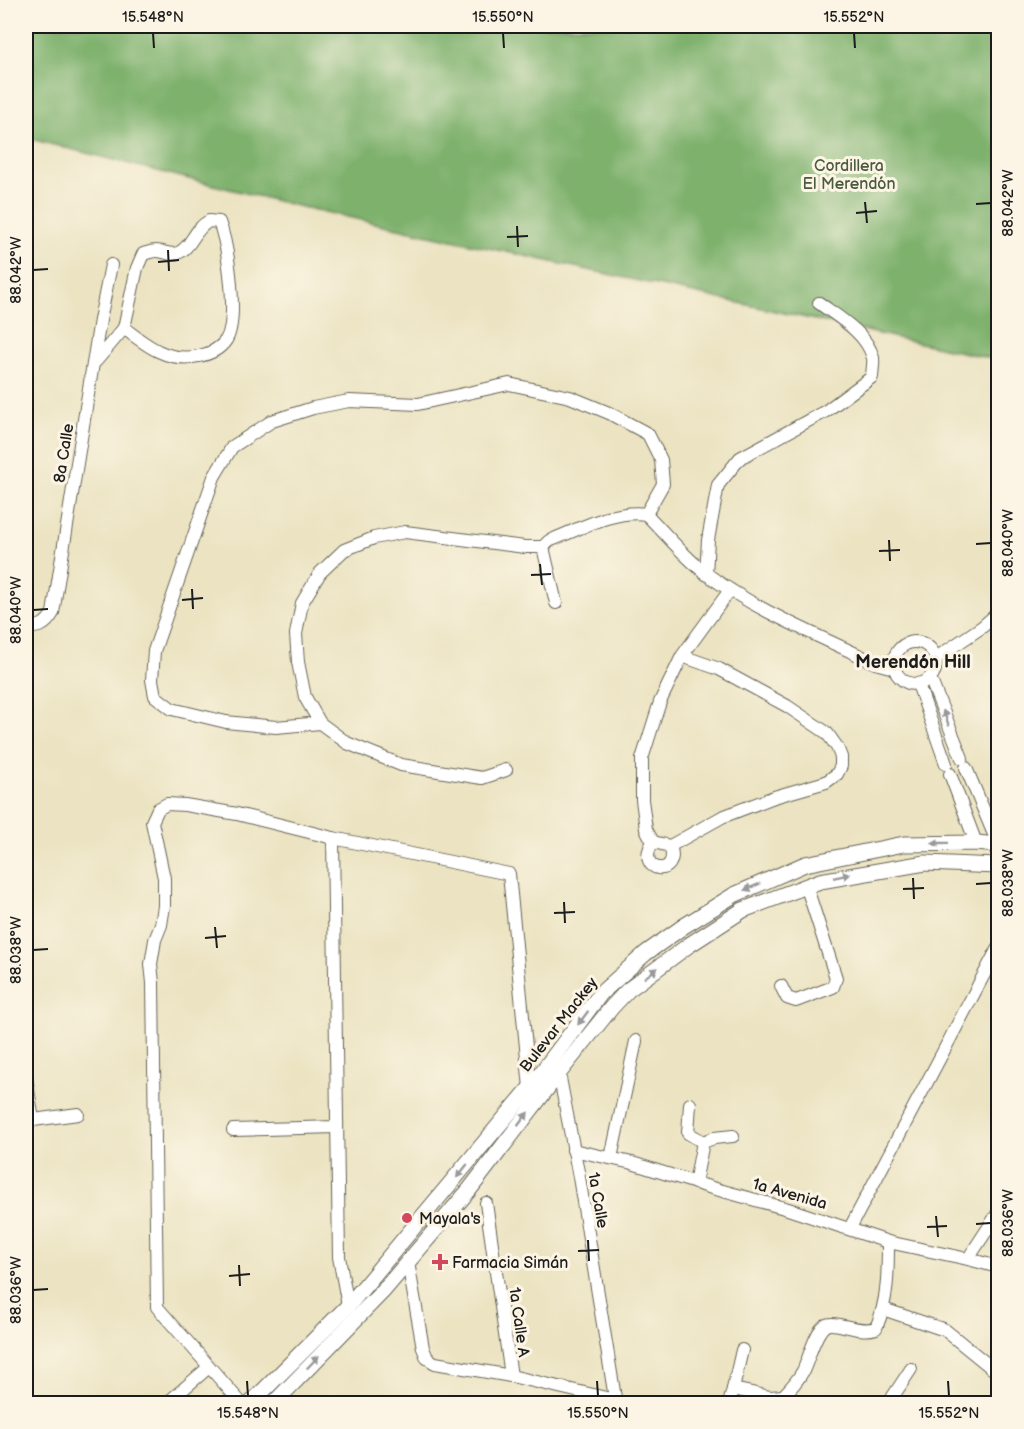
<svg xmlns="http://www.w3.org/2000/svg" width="1024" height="1429" viewBox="0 0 1024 1429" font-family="'Balsamiq Sans',sans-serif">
  <rect width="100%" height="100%" fill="#fcf5e5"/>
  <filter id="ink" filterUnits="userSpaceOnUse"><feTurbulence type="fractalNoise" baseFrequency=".0167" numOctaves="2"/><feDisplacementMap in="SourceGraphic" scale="12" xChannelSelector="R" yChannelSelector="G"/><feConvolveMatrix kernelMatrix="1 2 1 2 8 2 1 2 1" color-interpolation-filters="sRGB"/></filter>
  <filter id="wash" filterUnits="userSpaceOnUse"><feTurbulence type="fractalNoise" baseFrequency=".008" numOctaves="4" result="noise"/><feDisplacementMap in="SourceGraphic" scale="24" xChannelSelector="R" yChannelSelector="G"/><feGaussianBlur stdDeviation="1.35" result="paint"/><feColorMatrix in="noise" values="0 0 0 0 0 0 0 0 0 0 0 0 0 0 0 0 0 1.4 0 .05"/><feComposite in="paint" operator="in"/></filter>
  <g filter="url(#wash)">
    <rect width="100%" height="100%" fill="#ebe3c1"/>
    <!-- forest -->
    <path fill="#7db16c" stroke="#4c6644" stroke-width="1.5" d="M 26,26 L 998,26 L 998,360 L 293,205 L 26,138 Z"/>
  </g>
  <g filter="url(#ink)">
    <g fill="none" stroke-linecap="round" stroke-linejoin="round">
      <!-- minor casing -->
      <g stroke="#646256" stroke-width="14">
        <g id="minor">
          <path d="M 209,221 L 219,222 C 228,245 239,319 226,340 C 220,349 209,354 199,356 C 169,363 147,346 124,328 L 137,268 L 143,254 C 147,253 152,251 156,251 C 165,251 171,257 180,252 C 193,245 193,230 209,221 Z"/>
          <path d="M 96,361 L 124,328"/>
          <path d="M 646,514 C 665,533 687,560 708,575 C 759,612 818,635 875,663 L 894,668"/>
          <path d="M 543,547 L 556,603"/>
          <path d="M 706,574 L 708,540 L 718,485 L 740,458 L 826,411 L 872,377 C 872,371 874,363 873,358 C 867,333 838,317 819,303"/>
          <path d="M 26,627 C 40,628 46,625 53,613 L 100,320 L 111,265"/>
          <circle cx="915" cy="663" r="21"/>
          <path d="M 682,656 L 719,669 L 787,706 L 827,733 L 837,747 L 841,757 L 841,766 L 837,774 L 826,782 L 774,797 L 722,817 L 670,846 L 653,842 L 646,829 L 642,800 L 642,759 L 660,702 L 682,656 L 730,590"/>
          <path d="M 936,658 L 982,627 L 998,613"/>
          <path d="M 930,678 L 962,758"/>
          <path d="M 918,684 L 946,764"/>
          <path d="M 320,723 L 276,727 L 226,722 L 172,709 L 155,696 L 152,680 L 154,651 L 214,477 L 232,447 L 272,421 L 313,408 L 349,401 L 418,404 L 509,384 L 570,397 L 609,413 L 648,434 L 661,460 L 663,484 L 646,514 C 614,509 578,530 549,541 L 543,547 L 525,547 L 405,532 L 374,538 L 344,550 L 320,573 L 302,603 L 296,634 L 298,662 L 305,697 L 320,723 L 347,743 L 401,765 L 482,778 L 506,770"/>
          <path d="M 966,768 L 998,844"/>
          <path d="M 950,774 L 976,843"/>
          <path d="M 333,838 L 339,1257 L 348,1306"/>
          <path d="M 653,842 C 633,873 682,879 670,846"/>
          <path d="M 781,986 L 787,998 L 796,1001 L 833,987 L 836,978 L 806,885"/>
          <path d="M 559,1073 L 579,1177 L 616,1404"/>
          <path d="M 26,1077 L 33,1120"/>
          <path d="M 690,1104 L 688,1133 L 703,1142"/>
          <path d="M 26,1121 L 78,1114"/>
          <path d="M 233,1130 L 337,1127"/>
          <path d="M 573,1150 L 632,1163 L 712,1188 L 788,1209 L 888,1242 L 968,1259 L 998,1267"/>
          <path d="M 611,1158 L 636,1041"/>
          <path d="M 695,1183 L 703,1142 L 714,1138 L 733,1136"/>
          <path d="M 486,1203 L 511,1376"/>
          <path d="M 850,1228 L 998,948"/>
          <path d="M 968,1259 L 998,1213"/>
          <path d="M 408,1262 L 423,1348 L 427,1358 L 435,1363 L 511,1376 L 615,1400"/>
          <path d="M 883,1309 L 945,1330 L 998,1373"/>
          <path d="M 742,1350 L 733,1389 L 770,1397 L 783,1396 C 791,1388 798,1380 803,1371 C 809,1359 815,1331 826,1325 C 836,1320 858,1334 876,1328 C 888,1301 888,1271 888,1242"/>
          <path d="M 166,1404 L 209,1367"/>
          <path d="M 242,1404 L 157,1307 L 153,983 L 151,964 L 155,940 L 161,925 L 164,906 L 164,878 L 152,822 L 158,809 L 167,804 L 185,805 L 237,814 L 333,838 L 509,874 L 530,1088"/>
          <path d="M 729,1404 L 733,1389"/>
          <path d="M 888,1404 L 911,1369"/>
        </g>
      </g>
      <!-- major casing -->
      <g stroke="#646256" stroke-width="17">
        <g id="major">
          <path d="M 250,1404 L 348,1306 L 530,1088 L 601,993 L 646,953 L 684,926 L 734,895 L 805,864 L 904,844 L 976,843 L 998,845"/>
          <path d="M 273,1404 L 384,1290 L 470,1189 L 559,1073 L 612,1007 L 628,990 L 689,945 L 743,910 L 820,881 L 925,863 L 998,866"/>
        </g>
      </g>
      <!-- minor -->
      <use href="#minor" stroke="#fff" stroke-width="12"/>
      <!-- major -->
      <use href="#major" stroke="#fff" stroke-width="15"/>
    </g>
    <!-- one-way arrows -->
    <defs><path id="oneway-solid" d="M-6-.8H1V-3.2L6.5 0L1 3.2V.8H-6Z" transform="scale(1.5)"/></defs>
    <g fill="#999">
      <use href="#oneway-solid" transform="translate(946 718) rotate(-111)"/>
      <use href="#oneway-solid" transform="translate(940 843) rotate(179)"/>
      <use href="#oneway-solid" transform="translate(842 876) rotate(-12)"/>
      <use href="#oneway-solid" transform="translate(752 887) rotate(157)"/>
      <use href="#oneway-solid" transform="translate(651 973) rotate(-37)"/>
      <use href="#oneway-solid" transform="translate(583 1018) rotate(127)"/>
      <use href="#oneway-solid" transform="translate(523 1119) rotate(-53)"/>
      <use href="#oneway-solid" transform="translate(462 1171) rotate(129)"/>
      <use href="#oneway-solid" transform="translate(313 1362) rotate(-46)"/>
    </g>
  </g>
  <!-- ticks -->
  <path fill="none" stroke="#1c1c1c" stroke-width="2" d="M 153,33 L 154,48M 503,33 L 504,48M 854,33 L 855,48M 865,202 L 867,223M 976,204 L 991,203M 856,213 L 877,211M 517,226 L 518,247M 507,237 L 528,236M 168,250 L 169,271M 158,262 L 179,260M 33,270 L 48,269M 889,540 L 890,561M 976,544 L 991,543M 879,551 L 900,550M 540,564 L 542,585M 531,575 L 551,574M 192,589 L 193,609M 182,600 L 203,598M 33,610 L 48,609M 913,878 L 914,899M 976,884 L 991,883M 903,889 L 924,888M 564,902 L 565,923M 554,913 L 575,912M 215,927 L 217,948M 205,938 L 226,936M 33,950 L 48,949M 936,1216 L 938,1237M 976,1224 L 991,1223M 927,1227 L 947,1226M 588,1240 L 589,1261M 578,1251 L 599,1250M 239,1265 L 240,1286M 229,1276 L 250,1274M 33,1290 L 48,1289M 247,1381 L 248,1396M 597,1381 L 598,1396M 948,1381 L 949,1396"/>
  <!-- markers -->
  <g fill="#d1495b" stroke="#fcf5e5" stroke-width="2">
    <circle cx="407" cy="1218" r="6"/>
    <path d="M437 1253h6v6h6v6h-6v6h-6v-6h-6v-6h6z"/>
  </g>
  <g text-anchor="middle" stroke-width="6" stroke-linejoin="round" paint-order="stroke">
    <!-- park labels -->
    <g font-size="16" fill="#495a3e" stroke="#fcf5e5">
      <text x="849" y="171">Cordillera<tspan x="849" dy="18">El Merendón</tspan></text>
    </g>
    <!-- street labels -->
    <g font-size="16" fill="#1c1c1c" stroke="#fcf5e5">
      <text transform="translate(63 453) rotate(-81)" y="6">8a Calle</text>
      <text transform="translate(558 1024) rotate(-52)" y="6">Bulevar Mackey</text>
      <text transform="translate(790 1193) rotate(16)" y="6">1a Avenida</text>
      <text transform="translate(599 1200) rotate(80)" y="6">1a Calle</text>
      <text transform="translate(520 1322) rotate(82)" y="6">1a Calle A</text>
    </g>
    <!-- poi labels -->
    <g font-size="16" fill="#1c1c1c" stroke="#fcf5e5" text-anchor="start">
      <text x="419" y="1224">Mayala's</text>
      <text x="452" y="1268">Farmacia Simán</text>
    </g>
    <!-- neighbourhood labels -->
    <g font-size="18" font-weight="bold" fill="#1c1c1c" stroke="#fcf5e5">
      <text x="913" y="668">Merendón Hill</text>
    </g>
  </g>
  <!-- margin -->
  <rect width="1024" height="1429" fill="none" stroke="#fcf5e5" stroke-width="66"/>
  <rect x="33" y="33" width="958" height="1363" fill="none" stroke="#1c1c1c" stroke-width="2"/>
  <g font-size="15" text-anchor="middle" fill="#1c1c1c">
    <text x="153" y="22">15.548°N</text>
    <text x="503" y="22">15.550°N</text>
    <text x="854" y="22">15.552°N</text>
    <text transform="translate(1008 203) rotate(-90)" y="5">88.042°W</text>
    <text transform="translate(16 270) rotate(-90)" y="5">88.042°W</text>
    <text transform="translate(1008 543) rotate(-90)" y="5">88.040°W</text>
    <text transform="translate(16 610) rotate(-90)" y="5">88.040°W</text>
    <text transform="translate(1008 883) rotate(-90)" y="5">88.038°W</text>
    <text transform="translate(16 950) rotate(-90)" y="5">88.038°W</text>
    <text transform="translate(1008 1223) rotate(-90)" y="5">88.036°W</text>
    <text transform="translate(16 1290) rotate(-90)" y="5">88.036°W</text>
    <text x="248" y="1418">15.548°N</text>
    <text x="598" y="1418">15.550°N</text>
    <text x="949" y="1418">15.552°N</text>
  </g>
</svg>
